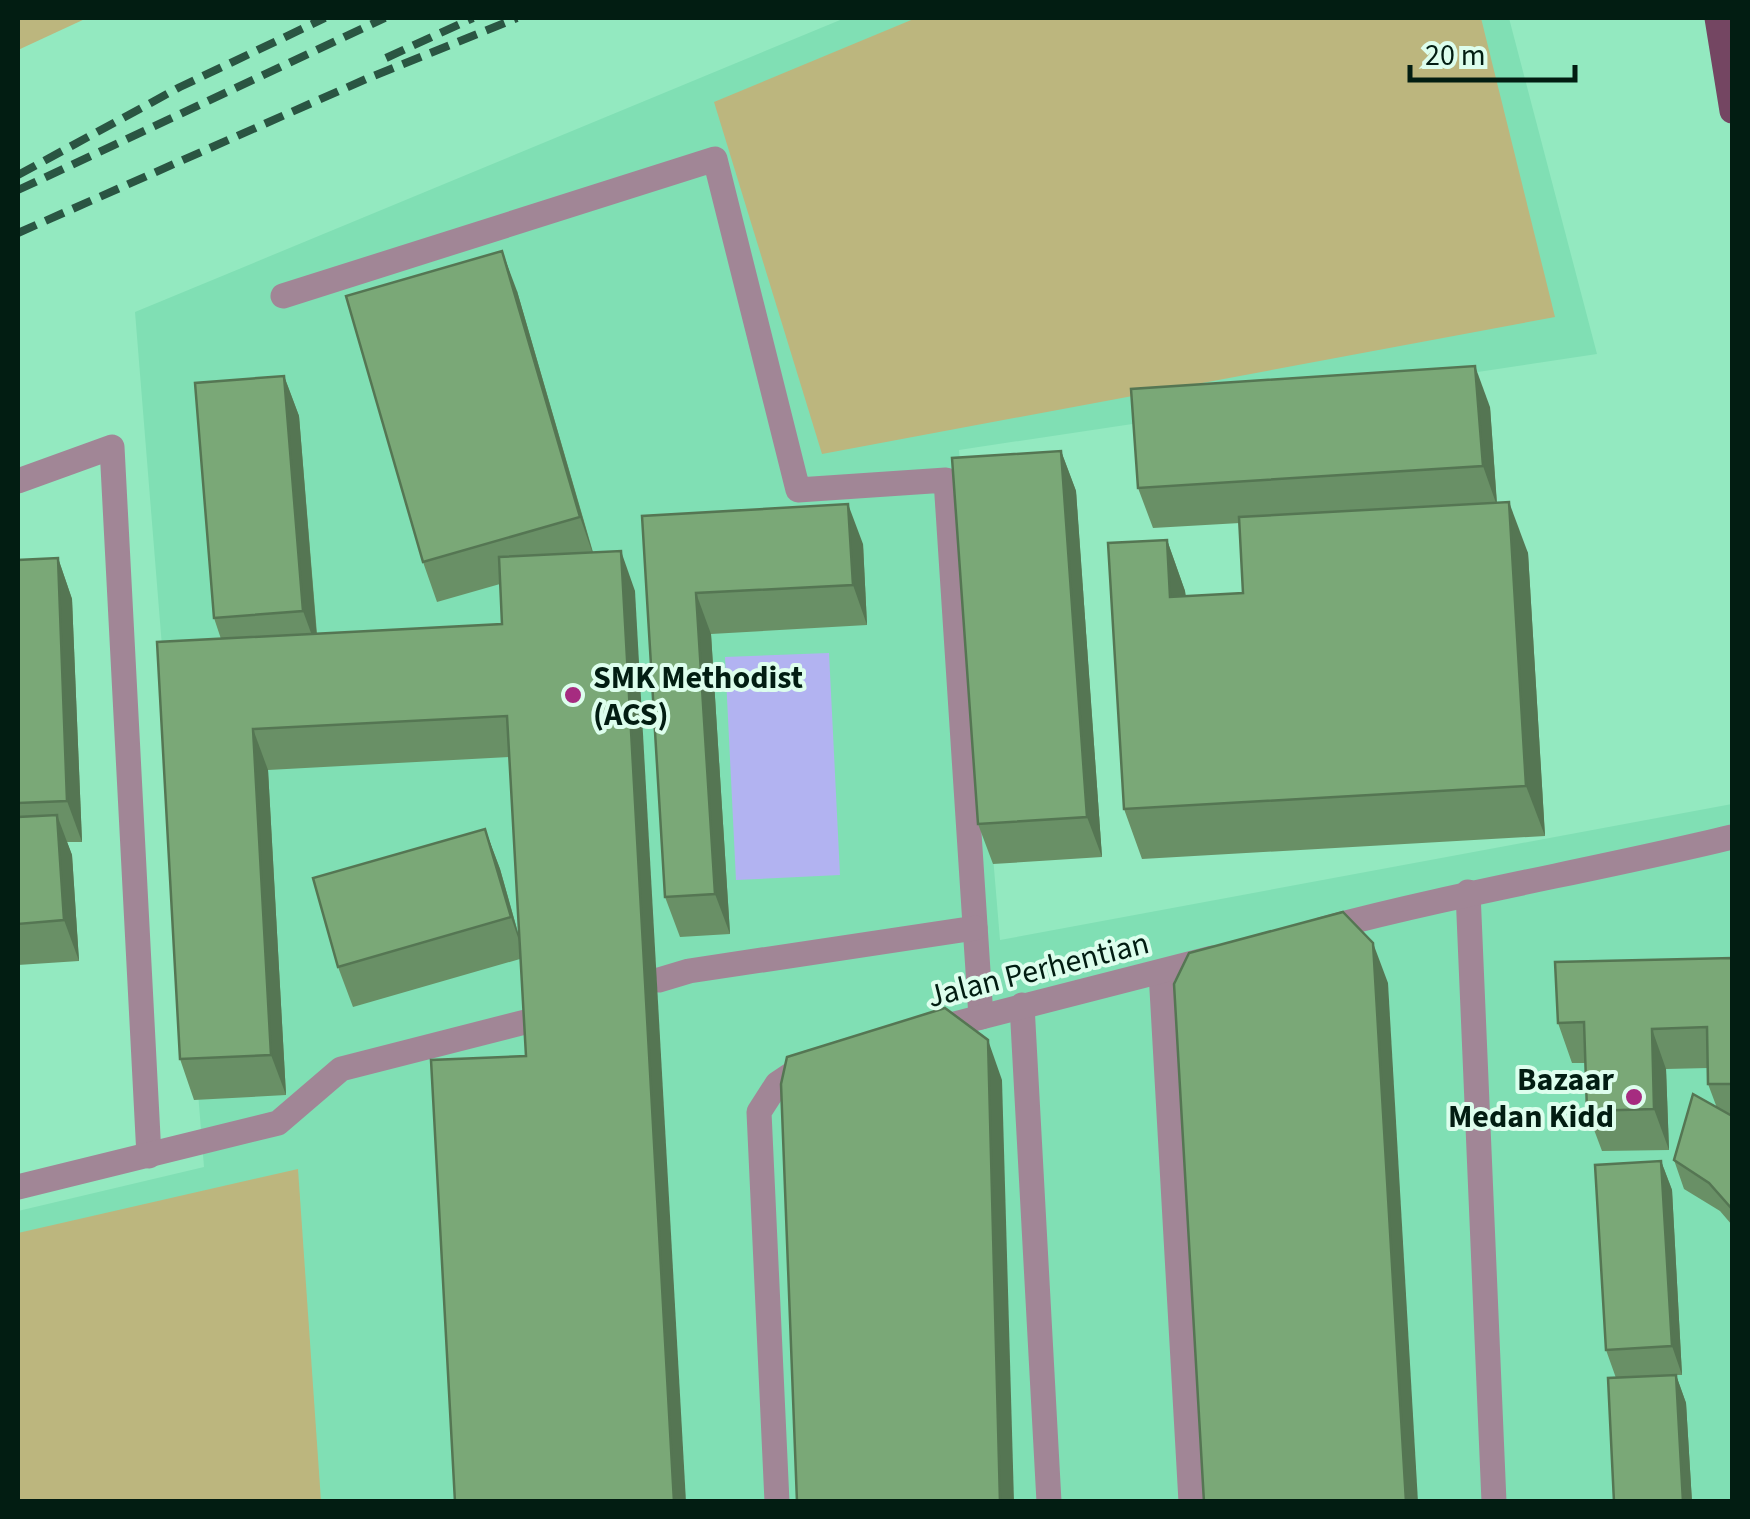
<svg xmlns="http://www.w3.org/2000/svg" width="1750" height="1519" viewBox="0 0 1750 1519" font-family="'Source Sans 3',sans-serif">
  <rect width="100%" height="100%" fill="#93e9c0"/>
  <!-- built -->
  <path fill="#80dfb4" d="M 845,18 L 1509,18 L 1597,354 L 959,450 L 1000,940 L 1732,804 L 1732,1501 L 18,1501 L 18,1211 L 204,1167 L 135,312 Z"/>
  <!-- green -->
  <g fill="#bcb67e">
    <path d="M 18,18 L 87,18 L 18,50 Z"/>
    <path d="M 916,18 L 1481,18 L 1555,317 L 822,454 L 714,102 Z"/>
    <path d="M 298,1169 L 321,1501 L 18,1501 L 18,1233 Z"/>
  </g>
  <!-- water -->
  <path fill="#b2b3f1" d="M 829,653 L 840,875 L 736,880 L 725,657 Z"/>
  <g fill="none" stroke-linecap="round" stroke-linejoin="round">
    <!-- service -->
    <g stroke="#a18696" stroke-width="25">
      <path d="M 283,296 L 715,159 L 798,490 L 946,480 L 981,1017"/>
      <path d="M 18,481 L 112,447 L 149,1156"/>
      <path d="M 1161,972 L 1191,1502"/>
      <path d="M 659,980 L 689,971 L 975,928"/>
      <path d="M 1022,1005 L 1049,1502"/>
      <path d="M 18,1187 L 278,1123 L 341,1069 L 537,1019"/>
    </g>
    <!-- minor -->
    <g stroke="#a18696" stroke-width="25">
      <path d="M 1468,892 L 1494,1502"/>
      <path d="M 1323,929 C 1458,893 1596,870 1732,837"/>
      <path d="M 931,1030 L 1212,958"/>
      <path d="M 777,1502 L 759,1112 L 777,1084 L 810,1062"/>
    </g>
    <!-- primary -->
    <path stroke="#744662" stroke-width="25" d="M 1717,18 L 1732,111"/>
    <!-- rail -->
    <g stroke="#2a5542" stroke-width="8" stroke-dasharray="20 10" stroke-linecap="butt">
      <path d="M 386,58 L 473,18"/>
      <path d="M 18,175 L 180,87 L 325,18"/>
      <path d="M 18,190 L 385,18"/>
      <path d="M 18,233 L 366,79 L 517,18"/>
    </g>
  </g>
  <!-- wall -->
  <g fill="#699066">
    <path d="M 517,291 L 593,552 L 635,591 L 526,1056 L 520,959 L 353,1007 L 338,967 L 485,829 L 500,869 L 519,936 L 509,757 L 268,770 L 286,1095 L 194,1100 L 180,1059 L 221,639 L 214,618 L 284,376 L 299,416 L 317,634 L 502,624 L 500,584 L 437,602 L 423,562 Z"/>
    <path d="M 1490,407 L 1497,503 L 1528,553 L 1545,836 L 1142,859 L 1124,809 L 1167,540 L 1185,591 L 1186,596 L 1243,593 L 1240,523 L 1153,528 L 1138,488 Z"/>
    <path d="M 1061,451 L 1076,491 L 1102,857 L 993,864 L 978,824 Z"/>
    <path d="M 642,516 L 863,544 L 867,625 L 711,634 L 730,934 L 680,937 L 665,897 Z"/>
    <path d="M 58,558 L 72,599 L 82,842 L 67,842 L 72,855 L 79,961 L 18,965 L 18,560 Z"/>
    <path d="M 1732,958 L 1732,1225 L 1720,1211 L 1684,1189 L 1674,1160 L 1717,1108 L 1708,1084 L 1708,1068 L 1666,1069 L 1669,1150 L 1602,1151 L 1587,1111 L 1585,1063 L 1572,1063 L 1558,1023 Z"/>
    <path d="M 1661,1161 L 1672,1190 L 1682,1375 L 1676,1375 L 1686,1403 L 1692,1502 L 1614,1502 L 1616,1378 L 1606,1350 Z"/>
  </g>
  <!-- shaded-wall -->
  <g fill="#557653">
    <path d="M 502,251 L 517,291 L 594,557 L 580,517 Z"/>
    <path d="M 1475,366 L 1490,407 L 1497,506 L 1483,466 Z"/>
    <path d="M 284,376 L 299,416 L 318,652 L 303,611 Z"/>
    <path d="M 1061,451 L 1076,491 L 1102,857 L 1087,817 Z"/>
    <path d="M 1509,502 L 1528,553 L 1545,836 L 1526,786 Z"/>
    <path d="M 848,504 L 863,544 L 867,625 L 853,585 Z"/>
    <path d="M 1167,540 L 1185,591 L 1189,648 L 1170,597 Z"/>
    <path d="M 621,551 L 635,591 L 686,1502 L 674,1502 Z"/>
    <path d="M 58,558 L 72,599 L 82,842 L 67,801 Z"/>
    <path d="M 696,593 L 711,634 L 730,934 L 715,894 Z"/>
    <path d="M 253,729 L 268,770 L 286,1095 L 271,1055 Z"/>
    <path d="M 57,815 L 72,855 L 79,961 L 64,920 Z"/>
    <path d="M 485,829 L 500,869 L 525,958 L 511,917 Z"/>
    <path d="M 1373,943 L 1388,983 L 1418,1502 L 1406,1502 Z"/>
    <path d="M 1652,1029 L 1666,1069 L 1669,1150 L 1654,1109 Z"/>
    <path d="M 988,1040 L 1002,1080 L 1014,1502 L 1000,1502 Z"/>
    <path d="M 1661,1161 L 1672,1190 L 1682,1375 L 1672,1346 Z"/>
    <path d="M 1676,1375 L 1686,1403 L 1692,1502 L 1683,1502 Z"/>
  </g>
  <!-- building -->
  <g fill="#7aa877" stroke="#557653" stroke-width="2.5">
    <path d="M 502,251 L 580,517 L 423,562 L 346,296 Z"/>
    <path d="M 1475,366 L 1483,466 L 1138,488 L 1131,389 Z"/>
    <path d="M 284,376 L 303,611 L 214,618 L 195,383 Z"/>
    <path d="M 1061,451 L 1087,817 L 978,824 L 952,458 Z"/>
    <path d="M 1509,502 L 1526,786 L 1124,809 L 1108,543 L 1167,540 L 1170,597 L 1243,593 L 1239,517 Z"/>
    <path d="M 848,504 L 853,585 L 696,593 L 715,894 L 665,897 L 642,516 Z"/>
    <path d="M 621,551 L 674,1502 L 455,1502 L 431,1060 L 526,1056 L 507,716 L 253,729 L 271,1055 L 180,1059 L 157,642 L 502,624 L 499,557 Z"/>
    <path d="M 58,558 L 67,801 L 18,803 L 18,560 Z"/>
    <path d="M 57,815 L 64,920 L 18,924 L 18,817 Z"/>
    <path d="M 485,829 L 511,917 L 338,967 L 313,878 Z"/>
    <path d="M 1343,912 L 1373,943 L 1406,1502 L 1204,1502 L 1174,984 L 1189,953 Z"/>
    <path d="M 1732,958 L 1732,1084 L 1708,1084 L 1707,1027 L 1652,1029 L 1654,1109 L 1587,1111 L 1584,1022 L 1558,1023 L 1555,962 Z"/>
    <path d="M 945,1008 L 988,1040 L 1000,1502 L 797,1502 L 781,1084 L 787,1057 Z"/>
    <path d="M 1693,1094 L 1732,1116 L 1732,1209 L 1709,1183 L 1674,1160 Z"/>
    <path d="M 1661,1161 L 1672,1346 L 1606,1350 L 1595,1165 Z"/>
    <path d="M 1676,1375 L 1683,1502 L 1614,1502 L 1608,1378 Z"/>
  </g>
  <!-- markers -->
  <g fill="#a62c80" stroke="#ddfeed" stroke-width="4">
    <circle cx="573" cy="695" r="10"/>
    <circle cx="1634" cy="1097" r="10"/>
  </g>
  <g text-anchor="middle" stroke-width="8" stroke-linejoin="round" paint-order="stroke">
    <!-- poi labels -->
    <g font-size="32" font-weight="bold" fill="#021d12" stroke="#ddfeed" text-anchor="start">
      <text x="593" y="688">SMK Methodist<tspan x="593" dy="37">(ACS)</tspan></text>
      <text x="1614" y="1090" text-anchor="end">Bazaar<tspan x="1614" dy="37">Medan Kidd</tspan></text>
    </g>
    <!-- street labels -->
    <g font-size="32" fill="#021d12" stroke="#ddfeed">
      <text transform="translate(1038 969) rotate(-14)" y="11">Jalan Perhentian</text>
    </g>
  </g>
  <!-- border -->
  <rect width="1750" height="1519" fill="none" stroke="#021d12" stroke-width="40"/>
  <!-- scale -->
  <path d="M1410 65v15h165v-15" fill="none" stroke="#021d12" stroke-width="5"/>
  <text x="1425" y="65" font-size="30" fill="#021d12" stroke="#ddfeed" stroke-width="8" paint-order="stroke">20 m</text>
</svg>
